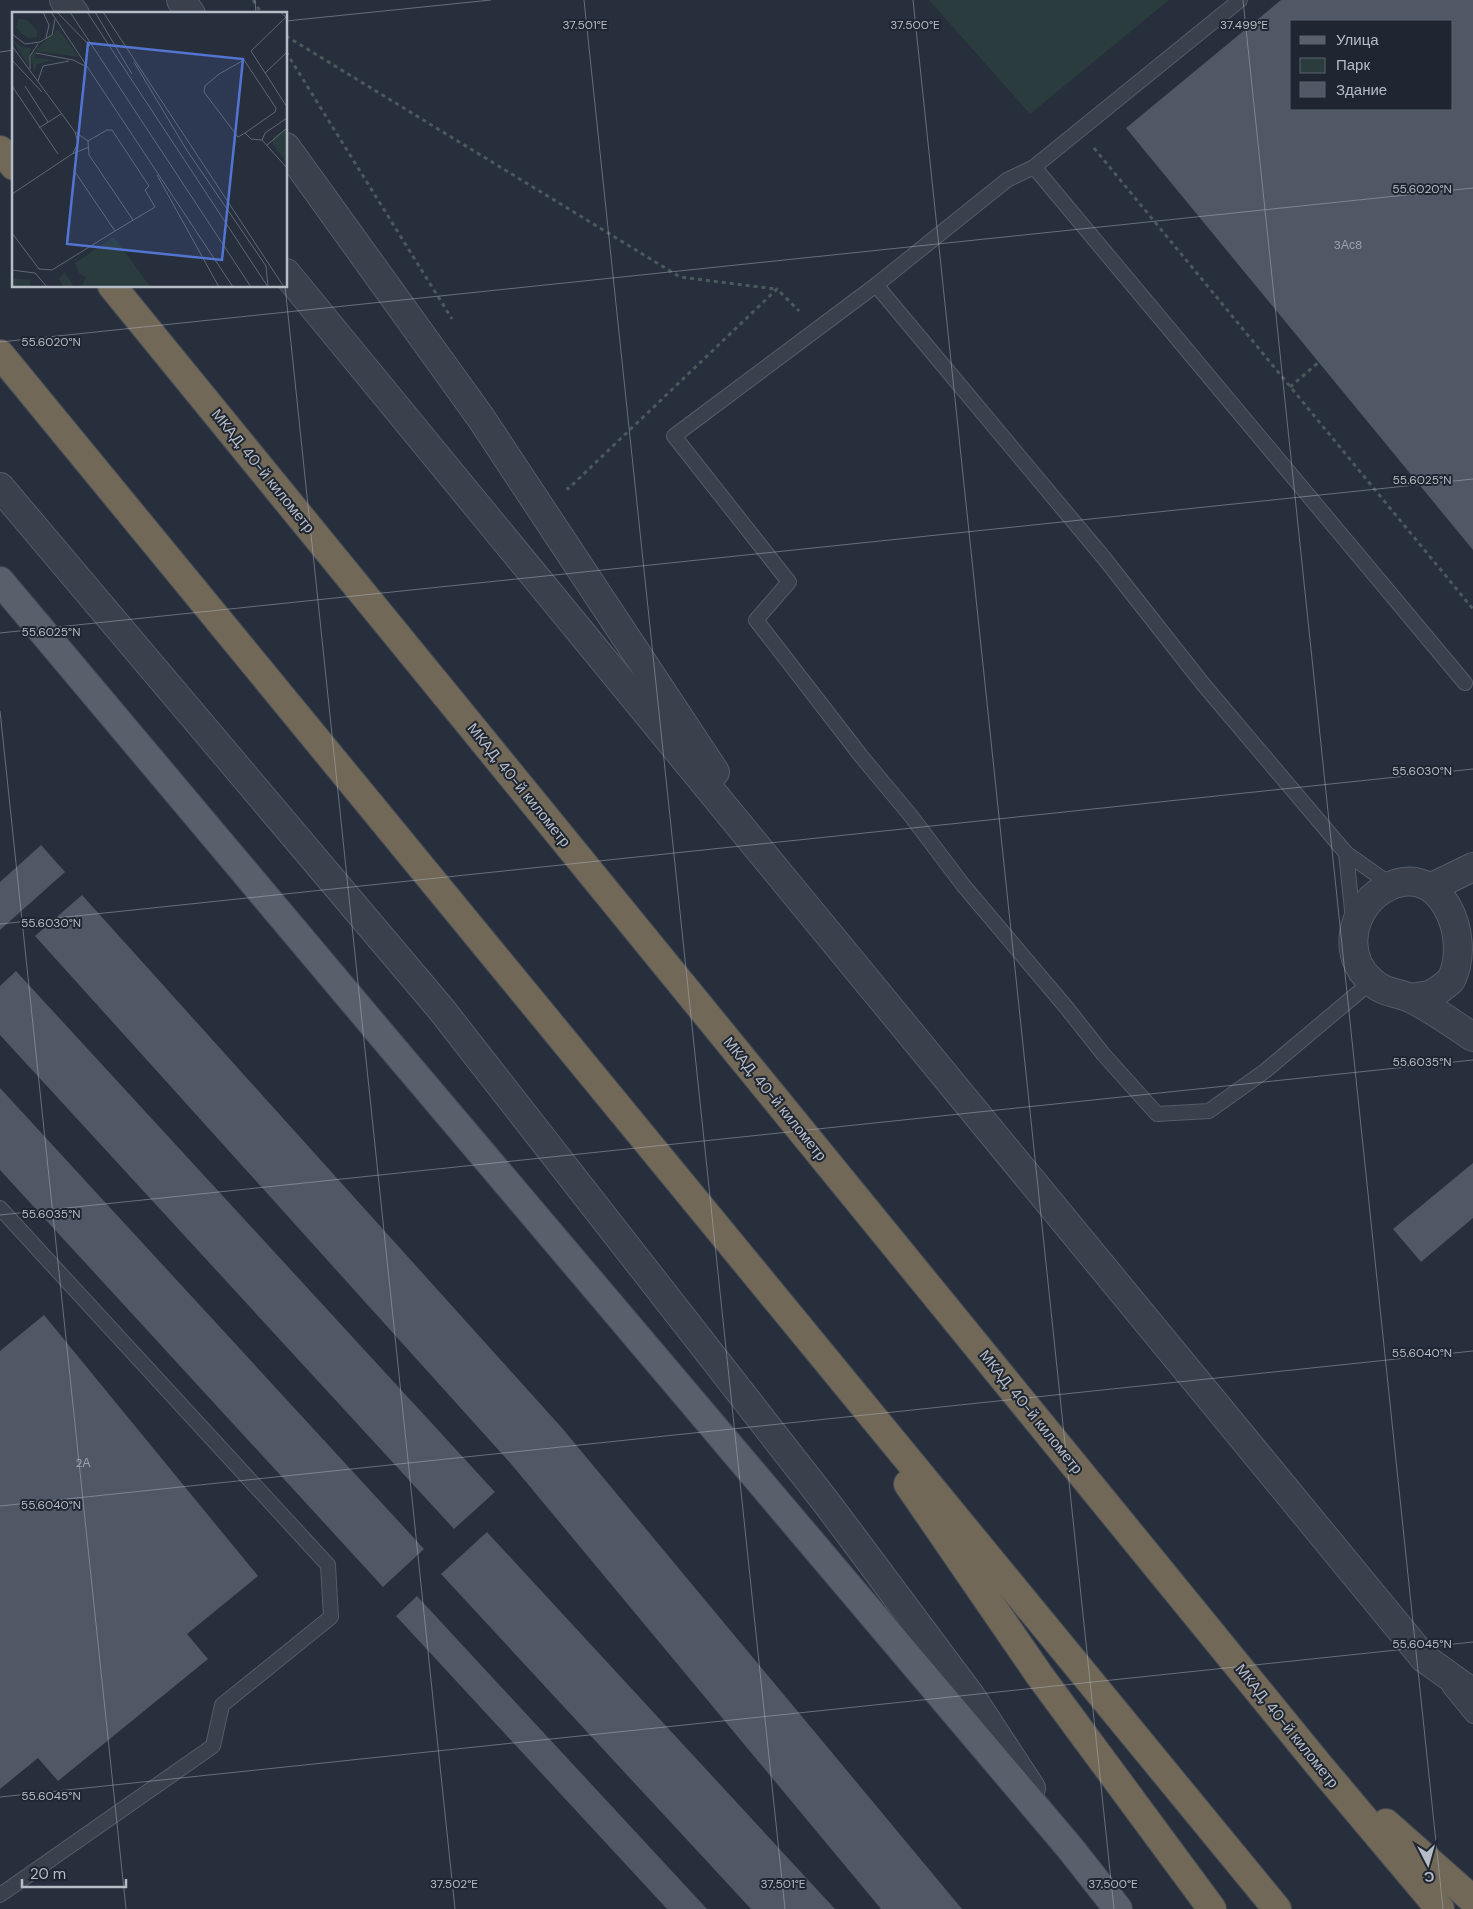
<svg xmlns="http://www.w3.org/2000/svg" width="1473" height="1909" viewBox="0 0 1473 1909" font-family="'DM Sans',sans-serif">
  <rect width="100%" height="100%" fill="#272f3c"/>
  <!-- green -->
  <path fill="#2a3c3e" d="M 929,0 L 1169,0 L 1030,114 Z"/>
  <!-- building -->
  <g fill="#505866" fill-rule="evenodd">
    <path d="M 1281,0 L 1473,0 L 1473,550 L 1126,128 ZM 1292,21 L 1452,21 L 1452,109 L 1292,109 Z"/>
    <path d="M 41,845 L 65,872 L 0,930 L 0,882 Z"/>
    <path d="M 82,895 L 562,1428 L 962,1909 L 881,1909 L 512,1465 L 35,936 Z"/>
    <path d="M 16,971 L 495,1492 L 454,1529 L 0,1035 L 0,986 Z"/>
    <path d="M 0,1088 L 424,1549 L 383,1587 L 0,1170 Z"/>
    <path d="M 1473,1163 L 1473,1218 L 1421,1262 L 1393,1229 Z"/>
    <path d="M 44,1315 L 258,1576 L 187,1634 L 208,1659 L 58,1781 L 38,1758 L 0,1789 L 0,1351 Z"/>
    <path d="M 487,1532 L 835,1909 L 751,1909 L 441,1574 Z"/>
    <path d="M 417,1596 L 707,1909 L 667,1909 L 396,1616 Z"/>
  </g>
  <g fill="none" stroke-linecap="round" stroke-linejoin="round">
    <!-- lane casing -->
    <g stroke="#555c67" stroke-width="16">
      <g id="lane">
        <path d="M 1034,167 L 1240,0"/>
        <path d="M 876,285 L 1104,558 L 1203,684 L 1346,853 L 1391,885"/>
        <path d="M 1346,853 L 1353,920"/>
        <path d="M 1371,982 L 1265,1071 L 1209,1111 L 1157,1114 L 1104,1055 L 1066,1007 L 963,885 L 911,816 L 861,756 L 756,620 L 789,582 L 674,436 L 876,285 L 1007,180 L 1034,167 L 1465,683"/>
        <path d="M 0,1208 L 328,1565 L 331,1617 L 222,1705 L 213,1746 L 0,1895"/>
        <path d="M 1450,1688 L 1473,1716"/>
      </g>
    </g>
    <!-- street casing -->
    <g stroke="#555c67" stroke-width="30">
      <g id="street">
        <path d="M 64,0 L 75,14"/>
        <path d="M 181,0 L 191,14"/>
        <path d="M 286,147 L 481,418 L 715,772"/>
        <path d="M 286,273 L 799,898 L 1424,1658 L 1473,1693"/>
        <path d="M 0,487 L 441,1009 L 829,1506 L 970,1695 L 1031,1788"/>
        <path d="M 1434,886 L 1473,867"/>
        <path d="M 1410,998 C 1416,997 1423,996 1429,995 C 1438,992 1444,986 1451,980 C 1473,937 1440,855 1382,890 C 1351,910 1342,955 1371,981 C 1386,995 1397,991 1412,999 C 1433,1009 1453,1024 1473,1037"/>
      </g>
    </g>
    <!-- primary casing -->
    <g stroke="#434a55" stroke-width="30">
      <path id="primary" d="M 0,581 L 380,1033 L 1070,1848 L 1118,1909"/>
    </g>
    <!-- highway casing -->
    <g stroke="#454c57" stroke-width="30">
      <g id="highway">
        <path d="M 0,150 L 14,166"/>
        <path d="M 112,286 L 1318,1764 L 1440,1909"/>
        <path d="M 0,354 L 1277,1909"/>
        <path d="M 908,1484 L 1040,1676 L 1212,1909"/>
        <path d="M 1386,1823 L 1473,1900"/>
      </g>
    </g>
    <!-- path -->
    <g stroke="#49595c" stroke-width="3" stroke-dasharray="4 4" stroke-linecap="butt">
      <path d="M 253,0 L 262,14"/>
      <path d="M 286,36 L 680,277 L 776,289"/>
      <path d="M 286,52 L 452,319"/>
      <path d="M 1094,148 L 1473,609"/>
      <path d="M 1290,387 L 1319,362"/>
      <path d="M 567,487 L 568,489 L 777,289 L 799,311"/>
    </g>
    <!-- lane -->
    <use href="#lane" stroke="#3a414c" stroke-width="14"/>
    <!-- street -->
    <use href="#street" stroke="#3a414c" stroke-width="28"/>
    <!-- primary -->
    <use href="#primary" stroke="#59606c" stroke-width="28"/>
    <!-- highway -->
    <use href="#highway" stroke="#716858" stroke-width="28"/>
  </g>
  <!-- ticks -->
  <path fill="none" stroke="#b6bdc7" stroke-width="1" stroke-opacity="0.45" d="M 255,0 L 256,14M 584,0 L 785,1909M 913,0 L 1114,1909M 1243,0 L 1443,1909M 286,21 L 491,0M 0,52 L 14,50M 285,286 L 455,1909M 0,342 L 1473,188M 0,633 L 1473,479M 0,711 L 126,1909M 0,924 L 1473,769M 0,1215 L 1473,1060M 0,1506 L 1473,1351M 0,1797 L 1473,1642"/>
  <g text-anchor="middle" stroke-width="4" stroke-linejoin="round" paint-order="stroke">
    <!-- number labels -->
    <g font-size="12" fill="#9ca4af">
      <text x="1348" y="249">3Ас8</text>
      <text x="83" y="1467">2А</text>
    </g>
    <!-- street labels -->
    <g font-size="15" fill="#b6bdc7" stroke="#1f2631">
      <text transform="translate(263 471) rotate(51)" y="5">МКАД, 40-й километр</text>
      <text transform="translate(519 785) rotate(51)" y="5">МКАД, 40-й километр</text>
      <text transform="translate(775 1099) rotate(51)" y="5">МКАД, 40-й километр</text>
      <text transform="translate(1031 1412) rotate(51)" y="5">МКАД, 40-й километр</text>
      <text transform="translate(1287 1726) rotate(51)" y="5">МКАД, 40-й километр</text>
    </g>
  </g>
  <!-- overview -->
  <g transform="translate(12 12)">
    <rect width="275" height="275" fill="#272f3c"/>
    <path d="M 7,7 L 15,8 L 25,18 L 25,25 L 16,26 L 10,22 L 4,15 ZM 46,17 L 67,45 L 24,39 L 23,46 L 42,48 L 25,52 L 22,61 L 19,43 ZM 0,27 L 10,35 L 19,36 L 16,53 ZM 275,116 L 275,151 L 261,133 L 261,125 ZM 102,225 L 137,273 L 145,275 L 51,275 L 47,266 L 53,261 L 62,275 L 70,273 L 74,266 L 67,261 L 63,251 ZM 0,266 L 18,268 L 19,275 L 0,275 Z" fill="#2a3c3e"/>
    <path fill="none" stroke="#606874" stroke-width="1" d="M 31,0 L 37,13 L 34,26M 39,0 L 221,275M 45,0 L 78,34M 58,0 L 239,275M 75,0 L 256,275M 83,0 L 120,62M 91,0 L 272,275M 268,0 L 274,5 L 239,39 L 275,95M 0,22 L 13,32 L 28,30 L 40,23 L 43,7M 0,34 L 63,120 L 76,129 L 77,143M 24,41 L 61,48 L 75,55M 0,48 L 30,80M 122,50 L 174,137 L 254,254 L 256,275M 18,57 L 18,44 L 26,32M 253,61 L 275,40M 26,69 L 31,54 L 57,49M 0,74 L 46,142M 13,74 L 36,110M 275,106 L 253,121 L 250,128 L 275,156M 27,116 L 49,102M 233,121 L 263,100 L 264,96 L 232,48 L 207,62 L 193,74 L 192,80 L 226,125 L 233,121 L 239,127 L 250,128M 255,133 L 275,116M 61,141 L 66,131 L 63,120M 77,143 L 121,208M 63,160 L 103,219 L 143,195 L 133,178 L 137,174 L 100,118 L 95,118 L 76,129M 145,163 L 207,275M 0,182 L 60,142 L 77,135M 0,221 L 27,257 L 40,258 L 103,219M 0,258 L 23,261 L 35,275"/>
    <path fill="#5375d2" fill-opacity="0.15" stroke="#5375d2" stroke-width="2.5" d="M 76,31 L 231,47 L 210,248 L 55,232 Z"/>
    <rect width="275" height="275" fill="none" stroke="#b6bdc7" stroke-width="2.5"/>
  </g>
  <g font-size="12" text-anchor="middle" fill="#b6bdc7" stroke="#1f2631" stroke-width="4" stroke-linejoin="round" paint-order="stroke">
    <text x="585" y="29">37.501°E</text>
    <text x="915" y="29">37.500°E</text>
    <text x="1244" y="29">37.499°E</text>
    <text x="1422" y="193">55.6020°N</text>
    <text x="51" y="346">55.6020°N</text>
    <text x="1422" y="484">55.6025°N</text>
    <text x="51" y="636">55.6025°N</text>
    <text x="1422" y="775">55.6030°N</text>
    <text x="51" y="927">55.6030°N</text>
    <text x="1422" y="1066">55.6035°N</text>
    <text x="51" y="1218">55.6035°N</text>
    <text x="1422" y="1357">55.6040°N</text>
    <text x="51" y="1509">55.6040°N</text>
    <text x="1422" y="1648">55.6045°N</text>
    <text x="51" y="1800">55.6045°N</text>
    <text x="454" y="1888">37.502°E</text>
    <text x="783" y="1888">37.501°E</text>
    <text x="1113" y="1888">37.500°E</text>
  </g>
  <!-- legend -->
  <rect x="1290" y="20" width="162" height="90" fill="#1f2631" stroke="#5b626d"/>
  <rect x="1300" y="36" width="25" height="8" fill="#59606c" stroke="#5b626d"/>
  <text x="1336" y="45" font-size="15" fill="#b6bdc7">Улица</text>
  <rect x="1300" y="58" width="25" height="15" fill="#2a3c3e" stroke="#5b626d"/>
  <text x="1336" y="70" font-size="15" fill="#b6bdc7">Парк</text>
  <rect x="1300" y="82" width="25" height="15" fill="#505866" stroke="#5b626d"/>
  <text x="1336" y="95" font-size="15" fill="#b6bdc7">Здание</text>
  <!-- north arrow -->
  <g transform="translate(1428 1864) rotate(174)" stroke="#1f2631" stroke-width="4" paint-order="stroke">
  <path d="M0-4L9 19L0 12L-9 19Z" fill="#b6bdc7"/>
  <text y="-8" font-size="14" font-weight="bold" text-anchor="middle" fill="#b6bdc7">С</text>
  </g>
  <!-- scale -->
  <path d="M22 1879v8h104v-8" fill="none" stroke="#b6bdc7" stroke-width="2.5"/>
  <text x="30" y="1879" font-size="15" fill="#b6bdc7" stroke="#1f2631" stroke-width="4" paint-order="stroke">20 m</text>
</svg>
